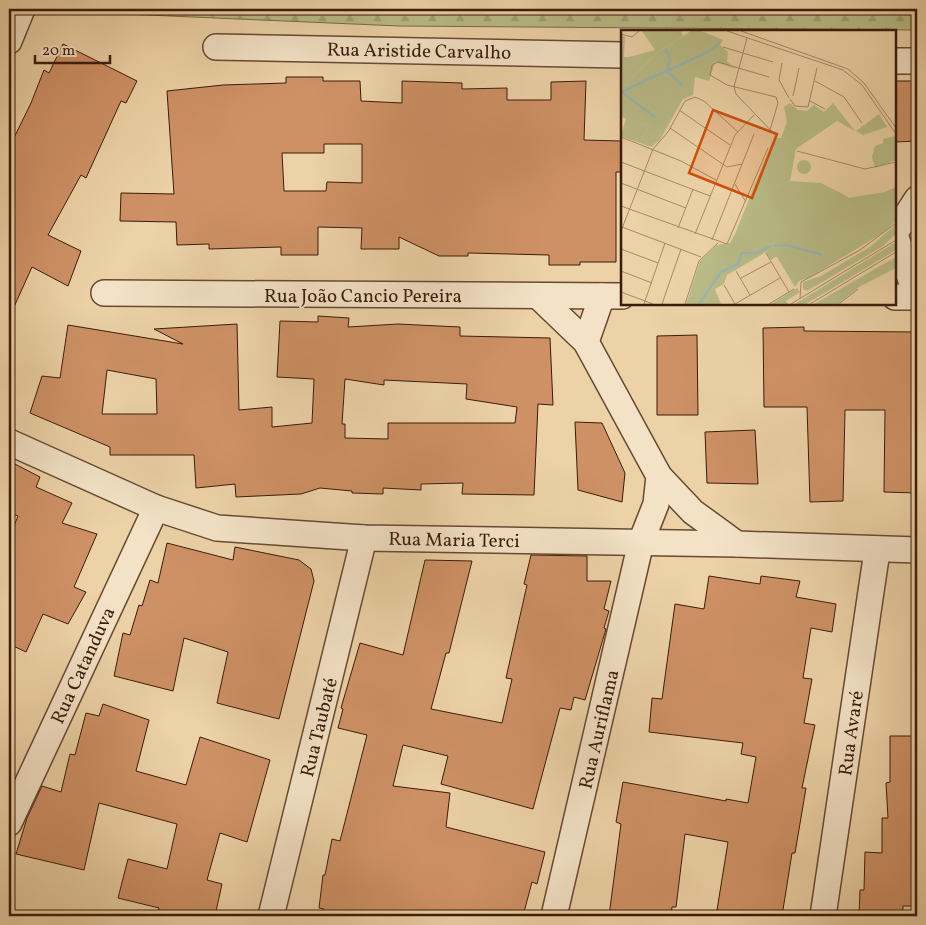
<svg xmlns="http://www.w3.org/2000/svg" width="926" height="925" viewBox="0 0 926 925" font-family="Vollkorn,serif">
  <defs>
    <pattern id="forest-firs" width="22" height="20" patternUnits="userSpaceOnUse" patternTransform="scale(1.25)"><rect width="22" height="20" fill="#b9bb87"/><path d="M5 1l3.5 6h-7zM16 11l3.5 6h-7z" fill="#a0a073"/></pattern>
  </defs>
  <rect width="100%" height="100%" fill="#edd2a7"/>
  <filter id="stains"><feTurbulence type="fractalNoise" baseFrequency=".004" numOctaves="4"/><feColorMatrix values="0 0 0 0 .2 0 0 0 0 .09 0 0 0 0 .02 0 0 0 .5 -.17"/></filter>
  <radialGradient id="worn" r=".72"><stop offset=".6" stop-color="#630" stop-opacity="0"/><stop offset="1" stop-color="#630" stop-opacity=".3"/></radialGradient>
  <!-- forest -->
  <path fill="url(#forest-firs)" stroke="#7a6b49" d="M 54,9 L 917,9 L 917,30 L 399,26 L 55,11 Z"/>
  <!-- building -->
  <g fill="#ce9165" stroke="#3b1b0b" fill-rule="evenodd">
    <path d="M 63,44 L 137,81 L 126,103 L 121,101 L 86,178 L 81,175 L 48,235 L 81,251 L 68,286 L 32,267 L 9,318 L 9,148 L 31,103 L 44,70 L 49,73 Z"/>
    <path d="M 286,77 L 323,77 L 323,81 L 360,81 L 361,101 L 402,103 L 402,81 L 462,83 L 462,89 L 507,88 L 507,100 L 551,100 L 551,82 L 586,81 L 584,140 L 621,141 L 621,172 L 616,172 L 616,262 L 580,262 L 580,265 L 549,265 L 549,255 L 468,253 L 468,256 L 439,256 L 399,237 L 399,249 L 361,249 L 362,228 L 318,227 L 318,255 L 281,255 L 281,247 L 209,249 L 209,244 L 177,245 L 176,222 L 120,221 L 121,193 L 174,194 L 167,91 L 223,85 L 286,83 ZM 324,144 L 362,144 L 362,183 L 327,182 L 326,191 L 284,191 L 282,153 L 324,153 Z"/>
    <path d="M 895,81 L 917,81 L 917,141 L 895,142 Z"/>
    <path d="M 318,316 L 349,318 L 348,327 L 398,324 L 460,327 L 460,336 L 550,338 L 553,405 L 538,404 L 534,495 L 462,494 L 463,483 L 421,484 L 421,490 L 383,488 L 383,494 L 352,493 L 352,491 L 320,488 L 301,494 L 236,497 L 235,484 L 196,488 L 194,455 L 110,455 L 110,447 L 30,413 L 42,376 L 60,378 L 68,325 L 183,344 L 154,329 L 237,324 L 239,410 L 272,407 L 272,427 L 312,423 L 314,379 L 277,377 L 280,321 L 318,322 ZM 107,370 L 156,379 L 157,414 L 102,414 ZM 345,379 L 384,385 L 384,380 L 467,384 L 466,399 L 517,407 L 515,423 L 388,423 L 388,439 L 345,438 L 345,424 L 342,424 Z"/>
    <path d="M 804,327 L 804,331 L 917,332 L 916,493 L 884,492 L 885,410 L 845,410 L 843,501 L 810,502 L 807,407 L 764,407 L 763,328 Z"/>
    <path d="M 697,335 L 698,415 L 657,415 L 657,336 Z"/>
    <path d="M 575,422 L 602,423 L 625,473 L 622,502 L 578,490 Z"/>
    <path d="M 755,430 L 758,484 L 707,483 L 705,432 Z"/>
    <path d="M 9,461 L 40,477 L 36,487 L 72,503 L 62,523 L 97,534 L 74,587 L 86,592 L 68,624 L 43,614 L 26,652 L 9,644 L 9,538 L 18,516 L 9,512 Z"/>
    <path d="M 167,543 L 233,560 L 235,547 L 299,560 L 311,569 L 314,581 L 279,719 L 217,703 L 228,652 L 184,638 L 173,691 L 114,676 L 123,633 L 130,635 L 139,605 L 142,606 L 150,580 L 158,583 Z"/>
    <path d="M 531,555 L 587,556 L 587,581 L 611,581 L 604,609 L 609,611 L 604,628 L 606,629 L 585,700 L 574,697 L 571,710 L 560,708 L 533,809 L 441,784 L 448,756 L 403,745 L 393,786 L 450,793 L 446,827 L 545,852 L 537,884 L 532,882 L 523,916 L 322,916 L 324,909 L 319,908 L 323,875 L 325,875 L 332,839 L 340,841 L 367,735 L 338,728 L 343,709 L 341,708 L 360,643 L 403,655 L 425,560 L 472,561 L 449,653 L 446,653 L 431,709 L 502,723 L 512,679 L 506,678 L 527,585 L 524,584 Z"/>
    <path d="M 709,576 L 760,584 L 761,576 L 800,581 L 796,597 L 836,604 L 832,632 L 811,628 L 803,678 L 812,679 L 804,723 L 815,725 L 802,788 L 806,788 L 795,853 L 792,853 L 782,916 L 751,916 L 717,910 L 728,842 L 685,834 L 676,907 L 672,907 L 671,916 L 609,916 L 621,824 L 616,822 L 623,782 L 726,801 L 726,799 L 748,803 L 756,757 L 741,754 L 743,743 L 649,732 L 652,698 L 662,699 L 675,604 L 704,609 Z"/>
    <path d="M 103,704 L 149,720 L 136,771 L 186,785 L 200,737 L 270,760 L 247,842 L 220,833 L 207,880 L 222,884 L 215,916 L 157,916 L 159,908 L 118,898 L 128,859 L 167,869 L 177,824 L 99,803 L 84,870 L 16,854 L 27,818 L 42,786 L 61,792 L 70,754 L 75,755 L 86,713 L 99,716 Z"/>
    <path d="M 890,736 L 917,736 L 917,906 L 903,906 L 903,916 L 859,916 L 860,890 L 864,890 L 865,852 L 882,853 L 882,818 L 888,818 L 886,783 L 890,782 Z"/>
  </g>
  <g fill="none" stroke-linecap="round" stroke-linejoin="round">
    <!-- minor casing -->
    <g stroke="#684932" stroke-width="28">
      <g id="minor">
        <path d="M 9,41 L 22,9"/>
        <path d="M 216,47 L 622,55"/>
        <path d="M 895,61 L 917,61"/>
        <path d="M 895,233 L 917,199"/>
        <path d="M 895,235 L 917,297"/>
        <path d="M 104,293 L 622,296"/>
        <path d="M 538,296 L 586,342 L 659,476 L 656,504 L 641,542 L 554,916"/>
        <path d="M 895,297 L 917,297"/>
        <path d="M 586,342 L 602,296"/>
        <path d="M 9,442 L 156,508 L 217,528 L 364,538 L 737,544 L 917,550"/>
        <path d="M 659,476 L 693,512 L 737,544"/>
        <path d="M 9,823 L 156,508"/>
        <path d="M 271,916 L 364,538"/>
        <path d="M 823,916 L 877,551"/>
      </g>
    </g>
    <!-- minor -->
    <use href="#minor" stroke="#f3e2c6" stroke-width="25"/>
  </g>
  <g text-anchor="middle" stroke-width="4" stroke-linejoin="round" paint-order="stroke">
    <!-- street labels -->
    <g font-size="19" fill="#3b1b0b" stroke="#f3e2c6">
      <text transform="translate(419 50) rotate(1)" y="7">Rua Aristide Carvalho</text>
      <text x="363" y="302">Rua João Cancio Pereira</text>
      <text transform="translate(454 539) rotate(1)" y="7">Rua Maria Terci</text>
      <text transform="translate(82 665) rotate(-65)" y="7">Rua Catanduva</text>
      <text transform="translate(318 727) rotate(-76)" y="7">Rua Taubaté</text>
      <text transform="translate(598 729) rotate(-77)" y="7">Rua Auriflama</text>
      <text transform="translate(850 733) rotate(-82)" y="7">Rua Avaré</text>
    </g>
  </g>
  <!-- overview -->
  <g transform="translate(621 30)">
    <rect width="275" height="275" fill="#edd2a7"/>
    <path d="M 274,106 L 275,130 L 254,138 L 251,127 L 254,116 L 262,113 L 262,109 ZM 275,194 L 275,204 L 262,216 L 186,261 L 182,259 L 182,252 L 200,246 L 249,217 ZM 275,212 L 275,220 L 185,274 L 174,274 ZM 275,227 L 275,238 L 238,257 L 217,274 L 193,274 ZM 176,258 L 179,262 L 165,271 L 167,274 L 150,274 Z" fill="#b9bb87"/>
    <path d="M 70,1 L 80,1 L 102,10 L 99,15 L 107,22 L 106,32 L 116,39 L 94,32 L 88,51 L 74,47 L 72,65 L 62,69 L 39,110 L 30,117 L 19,113 L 28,96 L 0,87 L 0,59 L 36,23 ZM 169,73 L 177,80 L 186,81 L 193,75 L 203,82 L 212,73 L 234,101 L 216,91 L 175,119 L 169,151 L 156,156 L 141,193 L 141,199 L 156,226 L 150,230 L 145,222 L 106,245 L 103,254 L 94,259 L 100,274 L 65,274 L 79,231 L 96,215 L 109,213 L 114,204 L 153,108 L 160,108 L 166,92 L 163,77 ZM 258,84 L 266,97 L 242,105 L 235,101 ZM 275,157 L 275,191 L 263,202 L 227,168 L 264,162 Z" fill="#b9bb87"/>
    <path d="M 21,1 L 60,1 L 62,6 L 36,23 L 0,59 L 0,5 L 4,7 L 3,27 L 8,27 L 34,20 ZM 169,151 L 200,153 L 220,163 L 232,170 L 263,202 L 189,247 L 178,251 L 174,257 L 156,227 L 151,226 L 153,223 L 140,199 L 142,182 L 156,156 Z" fill="#b9bb87"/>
    <path d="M 5,88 L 28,96 L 19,113 L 0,106 ZM176 137a7 7 0 1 1 14 0a7 7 0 1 1-14 0ZM 168,224 L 193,228 L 190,245 L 166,241 Z" fill="#b9bb87"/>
    <path fill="none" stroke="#9ab6af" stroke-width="2.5" d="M 45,19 L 49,29 L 46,41 L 61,55M 0,62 L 87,22 L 99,13M 1,62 L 34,87M 153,216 L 166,215 L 201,225M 78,274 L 100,242 L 117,234 L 121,223 L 136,223 L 150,216"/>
    <path fill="none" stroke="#a68969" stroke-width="1" d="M 106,1 L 222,40 L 241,55 L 275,104M 120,1 L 227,39 L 243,53 L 275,98M 0,4 L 11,7 L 18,1M 126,8 L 113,57 L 115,64 L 156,107M 102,17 L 152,32M 161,33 L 158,50 L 168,68M 148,47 L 97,32 L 91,35 L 89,45 L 106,55 L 155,67 L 157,73 L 149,100M 194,51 L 223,67 L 241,93M 172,66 L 178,38M 169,69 L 174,76 L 187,77 L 196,38M 189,71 L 204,79M 58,80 L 109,115M 49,98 L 106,137 L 121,134M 0,107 L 60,131 L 95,150M 176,121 L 244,139 L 275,132M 0,132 L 89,166M 0,153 L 65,178M 114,154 L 125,172M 0,176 L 106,214 L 147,118M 1,197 L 80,227M 57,198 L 72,159M 0,201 L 32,119 L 47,102 L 64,71 L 74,67 L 83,71 L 117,102M 74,204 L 114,105 L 133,85M 91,210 L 133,104M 0,219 L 37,233M 145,223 L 168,262M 0,241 L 31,253M 115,241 L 129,265M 120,248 L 150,232M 103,255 L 114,274M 0,262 L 32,274M 179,269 L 180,252 L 239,220 L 275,193M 23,274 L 44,213M 41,274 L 60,219M 64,274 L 78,231 L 97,213M 114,274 L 159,248M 148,274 L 173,259M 170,274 L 275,210M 189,274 L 275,222M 218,274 L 237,259"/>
    <path fill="#ce500c" fill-opacity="0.15" stroke="#ce500c" stroke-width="2.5" d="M 92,80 L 156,104 L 131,168 L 68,143 Z"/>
    <rect width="275" height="275" fill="none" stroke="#3b1b0b" stroke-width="2.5"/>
  </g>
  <!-- margin -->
  <rect width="926" height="925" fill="none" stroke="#edd2a7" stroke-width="30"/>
  <rect x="10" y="10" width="906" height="905" fill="none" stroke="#3b1b0b" stroke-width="2.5"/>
  <rect x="15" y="15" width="896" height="895" fill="none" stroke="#3b1b0b"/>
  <!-- scale -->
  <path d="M35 55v8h75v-8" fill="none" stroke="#3b1b0b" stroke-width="2.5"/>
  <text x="42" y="55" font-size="15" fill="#3b1b0b" stroke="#f3e2c6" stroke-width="4" paint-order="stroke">20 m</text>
  <rect width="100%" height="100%" filter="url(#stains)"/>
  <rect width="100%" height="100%" fill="url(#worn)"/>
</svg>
